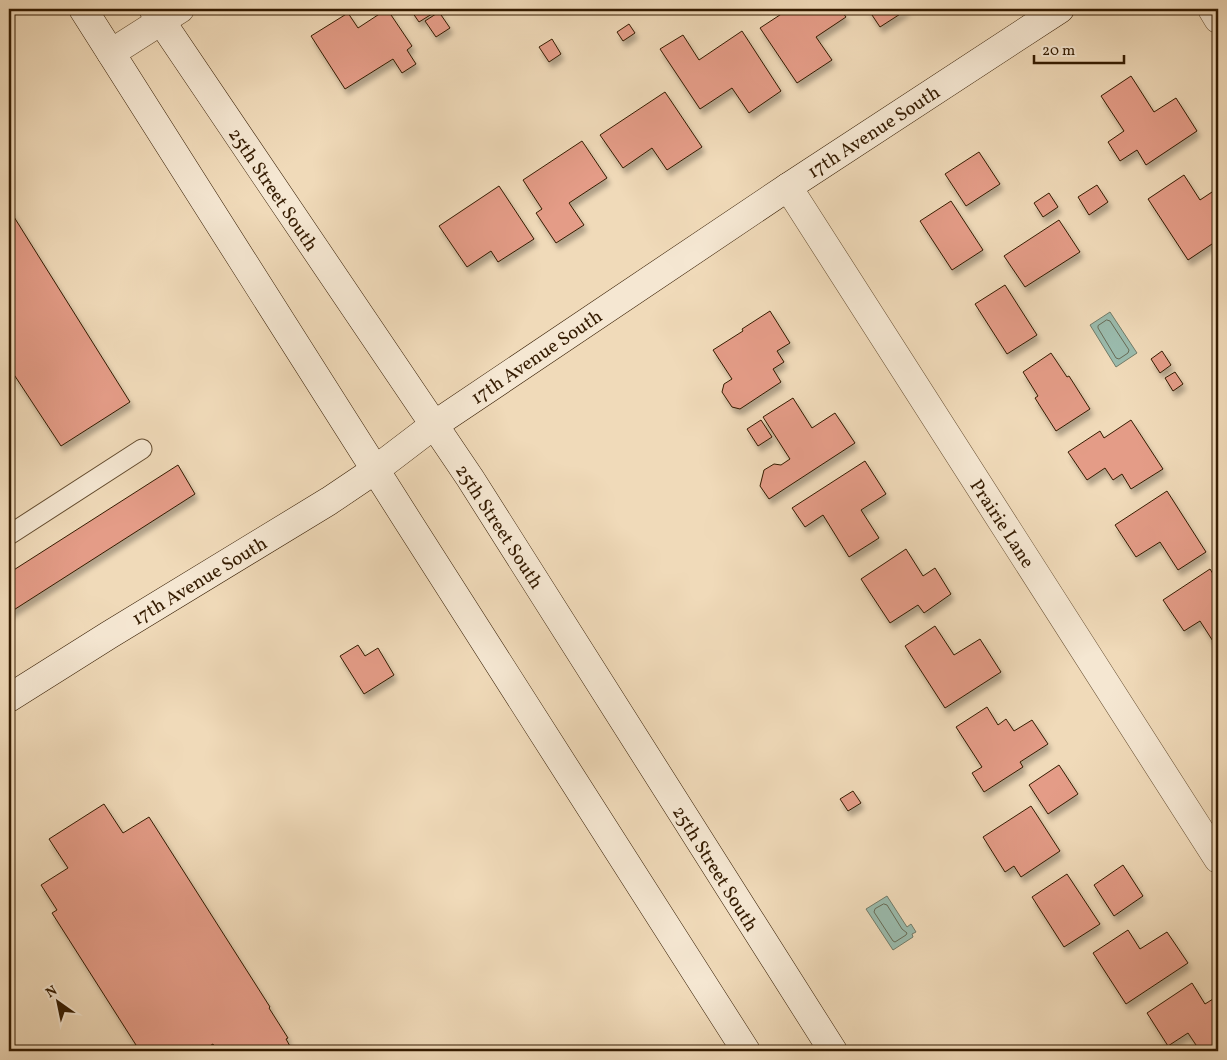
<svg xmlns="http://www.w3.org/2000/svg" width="1227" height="1060" viewBox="0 0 1227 1060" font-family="Vollkorn,serif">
  <defs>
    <filter id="shadow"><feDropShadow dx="3" dy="5.5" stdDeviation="2.5" flood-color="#0004"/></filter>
  </defs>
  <rect width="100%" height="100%" fill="#f0dab9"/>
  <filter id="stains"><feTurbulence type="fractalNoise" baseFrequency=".004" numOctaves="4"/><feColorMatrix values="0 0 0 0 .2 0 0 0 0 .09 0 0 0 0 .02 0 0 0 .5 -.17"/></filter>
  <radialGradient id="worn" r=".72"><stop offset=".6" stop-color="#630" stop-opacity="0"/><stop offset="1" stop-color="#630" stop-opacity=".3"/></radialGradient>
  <!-- water -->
  <g fill="#9abbad" stroke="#717b68">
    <path d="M 1110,312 L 1137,353 L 1116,367 L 1090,325 Z"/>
    <path d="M 887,896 L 907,927 L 911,924 L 916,932 L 912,934 L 913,937 L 893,950 L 866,909 Z"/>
  </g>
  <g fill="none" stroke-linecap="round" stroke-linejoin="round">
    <!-- shore -->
    <g stroke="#676b56" stroke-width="1">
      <path d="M 1107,320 L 1110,321 L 1129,350 L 1128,353 L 1119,359 L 1116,358 L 1098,328 L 1098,326 Z"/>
      <path d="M 884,904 L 887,905 L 902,929 L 907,933 L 906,935 L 895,942 L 893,941 L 874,912 L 875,909 Z"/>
    </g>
  </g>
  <!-- building -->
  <g fill="#e49c87" stroke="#341b00" filter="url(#shadow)">
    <path d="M 387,9 L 412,46 L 407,50 L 416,64 L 402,73 L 393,59 L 345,89 L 311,36 L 348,13 L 358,28 Z"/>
    <path d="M 410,9 L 440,9 L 419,22 Z"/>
    <path d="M 789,9 L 840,9 L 846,17 L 816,37 L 832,60 L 797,83 L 760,28 Z"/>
    <path d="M 868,9 L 908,9 L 880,27 Z"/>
    <path d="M 439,12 L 450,28 L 436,37 L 425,21 Z"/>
    <path d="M 629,24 L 635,33 L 623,41 L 617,32 Z"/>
    <path d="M 742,31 L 781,91 L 749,113 L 732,88 L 700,109 L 660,49 L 683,35 L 699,60 Z"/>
    <path d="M 552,39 L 561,54 L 549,62 L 539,47 Z"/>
    <path d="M 1131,76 L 1154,112 L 1176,98 L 1197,131 L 1146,165 L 1137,150 L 1120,161 L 1108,142 L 1124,131 L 1101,96 Z"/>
    <path d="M 665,92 L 702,147 L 667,170 L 652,148 L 623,168 L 600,135 Z"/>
    <path d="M 582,141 L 607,178 L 569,203 L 584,225 L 556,243 L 536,213 L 542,209 L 523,180 Z"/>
    <path d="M 979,152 L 1000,184 L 966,206 L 945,174 Z"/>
    <path d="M 1184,175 L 1200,200 L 1218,188 L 1218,240 L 1188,260 L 1148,199 Z"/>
    <path d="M 1097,185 L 1108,202 L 1089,215 L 1078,197 Z"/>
    <path d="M 499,186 L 534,239 L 498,262 L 491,251 L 467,267 L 439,226 Z"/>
    <path d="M 1049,193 L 1058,207 L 1043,217 L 1034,203 Z"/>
    <path d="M 951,201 L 983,250 L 952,270 L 920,221 Z"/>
    <path d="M 9,209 L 130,402 L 61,446 L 9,367 Z"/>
    <path d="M 1059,220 L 1080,252 L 1025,287 L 1004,256 Z"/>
    <path d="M 1005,285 L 1037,335 L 1007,354 L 975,304 Z"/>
    <path d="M 770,311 L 790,343 L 777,351 L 784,362 L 773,369 L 781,382 L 740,409 L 732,407 L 722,392 L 724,384 L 732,379 L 713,350 L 743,331 L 742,329 Z"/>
    <path d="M 1162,351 L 1171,365 L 1160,373 L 1151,359 Z"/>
    <path d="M 1051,353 L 1067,377 L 1069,376 L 1090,409 L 1056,431 L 1035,398 L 1038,396 L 1023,372 Z"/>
    <path d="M 1175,372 L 1183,384 L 1173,391 L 1165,378 Z"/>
    <path d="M 793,398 L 812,428 L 835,413 L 855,443 L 769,499 L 760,486 L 764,470 L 774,464 L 781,465 L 790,459 L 763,417 Z"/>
    <path d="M 761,420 L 772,437 L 758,446 L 747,429 Z"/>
    <path d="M 1131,420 L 1163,469 L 1131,489 L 1122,474 L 1113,480 L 1105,468 L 1087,480 L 1068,452 L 1100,431 L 1104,438 Z"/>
    <path d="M 865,461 L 886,494 L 861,510 L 879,538 L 849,557 L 823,515 L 805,527 L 792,508 Z"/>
    <path d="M 178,465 L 195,494 L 9,613 L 9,573 Z"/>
    <path d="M 1167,491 L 1206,552 L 1178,570 L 1160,542 L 1136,557 L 1115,525 Z"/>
    <path d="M 906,549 L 923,576 L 935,568 L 951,594 L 924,613 L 918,605 L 890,623 L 861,579 Z"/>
    <path d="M 1210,569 L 1218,582 L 1218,649 L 1200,621 L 1184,631 L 1163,600 Z"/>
    <path d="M 935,626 L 954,655 L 980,639 L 1001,672 L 945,708 L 905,646 Z"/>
    <path d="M 358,645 L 365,656 L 378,648 L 394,675 L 364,694 L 340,656 Z"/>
    <path d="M 987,707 L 998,725 L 1006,719 L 1014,731 L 1032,720 L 1048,744 L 1020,762 L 1023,767 L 984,792 L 972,773 L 982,767 L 956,727 Z"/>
    <path d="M 1059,765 L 1078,794 L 1048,814 L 1029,785 Z"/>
    <path d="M 853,791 L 861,803 L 848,811 L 840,799 Z"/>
    <path d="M 104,804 L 123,833 L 149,817 L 270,1007 L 269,1008 L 288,1038 L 286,1039 L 291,1048 L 287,1051 L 217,1051 L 213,1044 L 201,1051 L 136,1051 L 133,1047 L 136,1045 L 52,913 L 57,910 L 41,885 L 68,868 L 49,839 Z"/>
    <path d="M 1031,806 L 1060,851 L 1021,877 L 1014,866 L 1005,872 L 983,837 Z"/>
    <path d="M 1123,865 L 1143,896 L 1114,916 L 1094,885 Z"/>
    <path d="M 1067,874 L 1100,924 L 1064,947 L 1032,897 Z"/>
    <path d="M 1128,930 L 1140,949 L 1167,932 L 1188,963 L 1126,1004 L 1093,953 Z"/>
    <path d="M 1192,983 L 1205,1004 L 1213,999 L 1218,1007 L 1218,1048 L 1213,1051 L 1200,1051 L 1188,1033 L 1168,1046 L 1147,1013 Z"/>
  </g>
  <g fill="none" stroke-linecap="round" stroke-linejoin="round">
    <!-- lane casing -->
    <g stroke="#634b2e" stroke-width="21">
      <path id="lane" d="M 9,535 L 142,449"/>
    </g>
    <!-- street casing -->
    <g stroke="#634b2e" stroke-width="29">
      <g id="street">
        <path d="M 1212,9 L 1218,19"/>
        <path d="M 111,53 L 180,9"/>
        <path d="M 788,187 L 1218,859"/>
      </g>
    </g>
    <!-- secondary casing -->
    <g stroke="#341b00" stroke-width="29">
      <g id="secondary">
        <path d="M 83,9 L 409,523 L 746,1051"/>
        <path d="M 153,9 L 470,478 L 833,1051"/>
        <path d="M 9,698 L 109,635 L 329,501 L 375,470 L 434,425 L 788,187 L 1060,9"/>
      </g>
    </g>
    <!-- lane -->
    <use href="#lane" stroke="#f5e7d2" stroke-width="19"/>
    <!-- street -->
    <use href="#street" stroke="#f5e7d2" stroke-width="28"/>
    <!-- secondary -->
    <use href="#secondary" stroke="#f5e7d2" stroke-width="28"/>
  </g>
  <g text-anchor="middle" stroke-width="4" stroke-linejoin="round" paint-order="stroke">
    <!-- street labels -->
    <g font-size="19" fill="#341b00" stroke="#f5e7d2">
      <text transform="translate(873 131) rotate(-33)" y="7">17th Avenue South</text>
      <text transform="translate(274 189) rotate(56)" y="7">25th Street South</text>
      <text transform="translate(536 356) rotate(-34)" y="7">17th Avenue South</text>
      <text transform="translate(1003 523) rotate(57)" y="7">Prairie Lane</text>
      <text transform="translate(500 526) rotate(57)" y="7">25th Street South</text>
      <text transform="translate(199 580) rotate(-31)" y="7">17th Avenue South</text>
      <text transform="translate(716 868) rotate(58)" y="7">25th Street South</text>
    </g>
  </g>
  <!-- margin -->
  <rect width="1227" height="1060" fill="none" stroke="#f0dab9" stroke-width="30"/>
  <rect x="10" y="10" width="1207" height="1040" fill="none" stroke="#341b00" stroke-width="2.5"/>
  <rect x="15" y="15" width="1197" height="1030" fill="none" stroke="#341b00"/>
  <!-- north arrow -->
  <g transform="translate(58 1002) rotate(327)" stroke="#f5e7d2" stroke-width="4" paint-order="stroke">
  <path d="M0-4L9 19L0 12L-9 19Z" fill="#341b00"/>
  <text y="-8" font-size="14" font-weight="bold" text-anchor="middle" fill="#341b00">N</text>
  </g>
  <!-- scale -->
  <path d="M1034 55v8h90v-8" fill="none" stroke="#341b00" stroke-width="2.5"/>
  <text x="1042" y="55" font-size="15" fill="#341b00" stroke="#f5e7d2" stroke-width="4" paint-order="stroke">20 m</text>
  <rect width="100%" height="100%" filter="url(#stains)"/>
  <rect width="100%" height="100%" fill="url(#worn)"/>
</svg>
